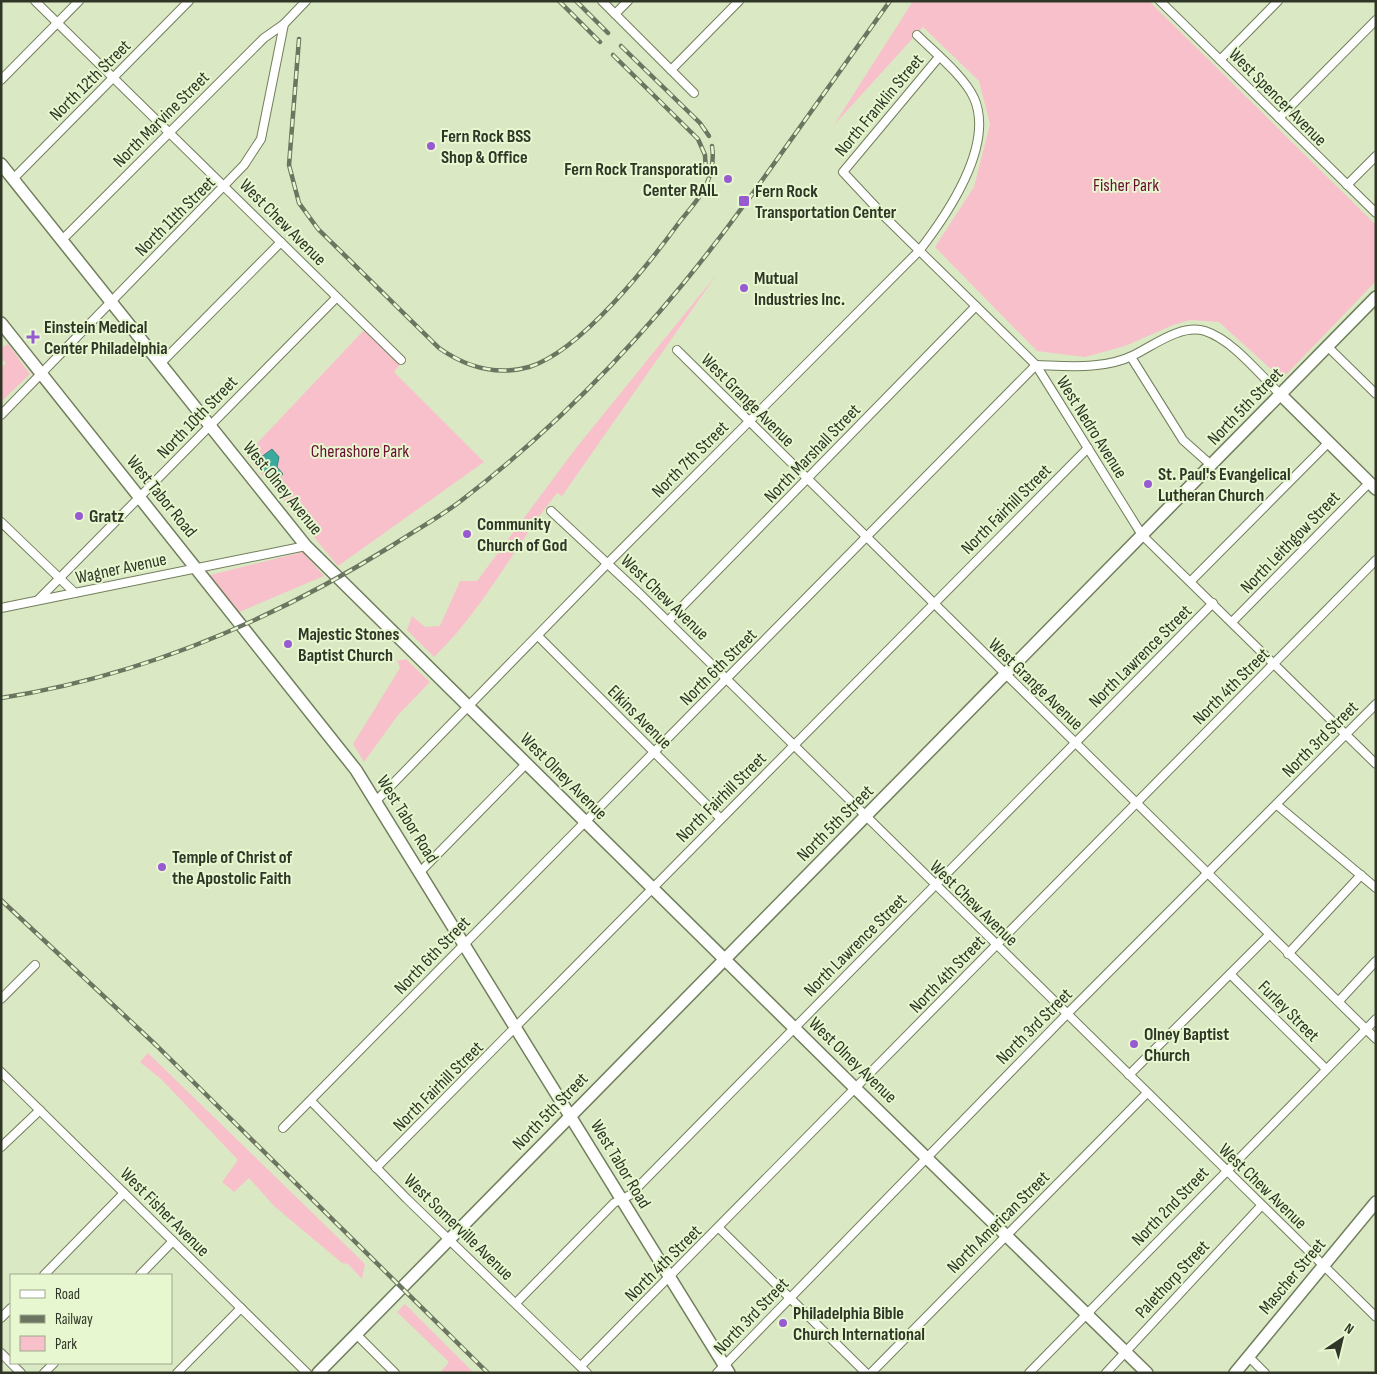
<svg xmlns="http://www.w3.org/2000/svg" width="1377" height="1374" viewBox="0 0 1377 1374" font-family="'Sofia Sans Condensed',sans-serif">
  <rect width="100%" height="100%" fill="#dae9c4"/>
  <!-- green -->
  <g fill="#f8c0cb">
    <path d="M 913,1 L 1149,1 L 1376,225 L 1376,281 L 1282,379 L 1219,322 L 1190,320 L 1173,325 L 1125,346 L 1085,357 L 1037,351 L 935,247 L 974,187 L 990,124 L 979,81 L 923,27 L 834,125 Z"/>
    <path d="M 717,274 L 562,496 L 557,493 C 515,545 482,612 434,657 L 407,630 L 412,616 L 425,627 L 440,626 L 460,581 L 477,581 L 576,448 Z"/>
    <path d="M 365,329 L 401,363 L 394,372 L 484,462 L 338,566 L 246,455 Z"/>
    <path d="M 8,344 L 30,374 L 1,402 L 1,368 L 6,363 L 1,358 L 1,348 Z"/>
    <path d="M 303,552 L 324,576 L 237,613 L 210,575 Z"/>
    <path d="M 406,659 L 430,682 L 398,715 L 364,762 L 353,744 L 400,668 L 397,661 Z"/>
    <path d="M 148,1053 L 365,1264 L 362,1279 L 348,1264 L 342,1263 L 274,1206 L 249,1178 L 234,1192 L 222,1182 L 238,1160 L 162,1080 L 140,1062 Z"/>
    <path d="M 405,1304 L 474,1373 L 440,1373 L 449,1362 L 397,1312 Z"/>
  </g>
  <!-- water -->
  <path fill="#3aaa9f" stroke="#37877b" d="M 272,449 L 279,457 L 277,467 L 283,474 L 273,482 L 256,461 Z"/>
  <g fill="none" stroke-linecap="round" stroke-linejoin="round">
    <!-- street casing -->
    <g stroke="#717e5c" stroke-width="10">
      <g id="street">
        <path d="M 35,1 L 401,360"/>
        <path d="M 602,1 L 694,93"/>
        <path d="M 1160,1 L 1376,213"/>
        <path d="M 615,14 L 628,1"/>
        <path d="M 939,57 L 843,172 L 887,219 L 1036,365 L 1142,535 L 1376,764"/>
        <path d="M 1220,60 L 1278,1"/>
        <path d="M 671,70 L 739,1"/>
        <path d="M 1,80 L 79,1"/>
        <path d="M 1279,118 L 1376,20"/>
        <path d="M 13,179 L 189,1"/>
        <path d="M 1347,185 L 1376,156"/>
        <path d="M 62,240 L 264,38 L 284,24"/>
        <path d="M 1327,346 L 1376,394"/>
        <path d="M 677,350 L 1376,1039"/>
        <path d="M 1131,357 L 1183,440 L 1211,465"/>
        <path d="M 160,364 L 281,242"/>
        <path d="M 1,415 L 244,165 L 261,139 L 284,24 L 306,1"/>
        <path d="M 551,511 L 640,594 L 1376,1317"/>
        <path d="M 1,522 L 75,593"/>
        <path d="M 1191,581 L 1329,442"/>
        <path d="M 38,600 L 336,298"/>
        <path d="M 1,608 L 306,546"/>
        <path d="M 668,621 L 976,306"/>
        <path d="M 1232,622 L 1369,483"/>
        <path d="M 538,636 L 721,819"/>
        <path d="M 376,801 L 608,563 L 919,251 C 947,215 995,145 974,98 C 964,76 934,52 917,35"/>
        <path d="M 1277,805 L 1376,888"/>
        <path d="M 420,872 L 527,763"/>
        <path d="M 1288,954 L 1361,875"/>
        <path d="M 1230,974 L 1326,1069"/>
        <path d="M 1,999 L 35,965"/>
        <path d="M 1339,1001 L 1376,961"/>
        <path d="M 1,1072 L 307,1373"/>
        <path d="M 1129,1075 L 1269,935"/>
        <path d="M 311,1101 L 407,1199 L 587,1373"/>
        <path d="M 283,1128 L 1036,365 C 1068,366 1104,370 1134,355 C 1154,345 1181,324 1205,331 C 1233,340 1260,375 1281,395"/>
        <path d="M 1,1147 L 40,1110"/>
        <path d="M 376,1168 L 1088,448"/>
        <path d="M 719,1228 L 866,1373"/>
        <path d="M 44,1275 L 124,1193"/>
        <path d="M 140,1275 L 173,1241"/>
        <path d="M 516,1303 L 614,1203 L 630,1195 L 1213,603"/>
        <path d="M 1,1318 L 11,1308"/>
        <path d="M 356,1334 L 395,1373"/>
        <path d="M 1,1353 L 21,1373"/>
        <path d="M 1248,1356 L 1265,1373"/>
        <path d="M 581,1366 L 1376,560"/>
        <path d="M 44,1373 L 54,1363"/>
        <path d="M 177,1373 L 241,1308"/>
        <path d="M 717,1373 L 1067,1014 L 1376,704"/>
        <path d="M 871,1373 L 1147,1093"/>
        <path d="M 1029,1373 L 1376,1019"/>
        <path d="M 1106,1373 L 1261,1206"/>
      </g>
    </g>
    <!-- secondary casing -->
    <g stroke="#717e5c" stroke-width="14">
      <g id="secondary">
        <path d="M 1,164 L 306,546 L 855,1088 L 1147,1373"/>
        <path d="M 1,323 L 356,770 L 729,1373"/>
        <path d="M 1281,395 L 1376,489"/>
        <path d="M 318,1373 L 1376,297"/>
        <path d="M 1235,1373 L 1376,1202"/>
      </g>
    </g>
    <!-- street -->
    <use href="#street" stroke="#fff" stroke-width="8"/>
    <!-- secondary -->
    <use href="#secondary" stroke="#fff" stroke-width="11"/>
    <!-- rail casing -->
    <g stroke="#6c755f" stroke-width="4.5">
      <g id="rail">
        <path d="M 559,1 L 600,42"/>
        <path d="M 576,1 L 608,33"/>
        <path d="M 299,39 L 289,165 L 299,203 L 318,229 L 439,348 C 466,367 497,376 529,367 C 581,351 649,264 681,220 C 690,209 702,196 707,183 C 712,171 714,159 712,146"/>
        <path d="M 621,46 L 700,123 L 709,136"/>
        <path d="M 613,55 L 698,139 L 705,155 L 706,173"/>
        <path d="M 748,200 L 890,1"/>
        <path d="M 1,698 C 142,676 273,620 393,545 C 416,530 440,517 462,500 C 570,417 664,315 744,205"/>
        <path d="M 1,900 L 157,1046 L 488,1373"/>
      </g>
    </g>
    <!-- rail -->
    <use href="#rail" stroke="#e7f7d0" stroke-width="2.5" stroke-dasharray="8" stroke-linecap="butt"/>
  </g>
  <!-- markers -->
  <g fill="#985ad1" stroke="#e7f7d0" stroke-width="2">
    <circle cx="431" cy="146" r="5"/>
    <circle cx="728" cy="179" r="5"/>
    <rect x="738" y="195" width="12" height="12" rx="2.5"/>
    <circle cx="744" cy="288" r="5"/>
    <path d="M30.5 329.5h5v5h5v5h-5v5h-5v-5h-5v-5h5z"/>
    <circle cx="1148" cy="484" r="5"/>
    <circle cx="79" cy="516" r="5"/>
    <circle cx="467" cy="534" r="5"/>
    <circle cx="288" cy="644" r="5"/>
    <circle cx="162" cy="867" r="5"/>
    <circle cx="1134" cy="1044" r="5"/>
    <circle cx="783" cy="1323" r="5"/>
  </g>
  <g text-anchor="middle" stroke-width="4" stroke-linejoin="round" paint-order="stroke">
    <!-- street labels -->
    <g font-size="18" fill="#303627" stroke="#e7f7d0">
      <text transform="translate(90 80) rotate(-45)" y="6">North 12th Street</text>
      <text transform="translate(1278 97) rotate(45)" y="6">West Spencer Avenue</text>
      <text transform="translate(879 105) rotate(-50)" y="6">North Franklin Street</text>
      <text transform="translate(161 119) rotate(-45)" y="6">North Marvine Street</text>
      <text transform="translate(175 216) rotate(-45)" y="6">North 11th Street</text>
      <text transform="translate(283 222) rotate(45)" y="6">West Chew Avenue</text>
      <text transform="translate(748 400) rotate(45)" y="6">West Grange Avenue</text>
      <text transform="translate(1245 406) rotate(-46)" y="6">North 5th Street</text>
      <text transform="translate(197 417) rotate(-46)" y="6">North 10th Street</text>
      <text transform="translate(1092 427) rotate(58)" y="6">West Nedro Avenue</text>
      <text transform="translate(812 453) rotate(-46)" y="6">North Marshall Street</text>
      <text transform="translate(690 459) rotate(-45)" y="6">North 7th Street</text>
      <text transform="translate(283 488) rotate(51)" y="6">West Olney Avenue</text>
      <text transform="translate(162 496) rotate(51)" y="6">West Tabor Road</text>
      <text transform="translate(1006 509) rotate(-45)" y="6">North Fairhill Street</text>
      <text transform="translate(1290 542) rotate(-46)" y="6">North Leithgow Street</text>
      <text transform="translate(121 568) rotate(-12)" y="6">Wagner Avenue</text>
      <text transform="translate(665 597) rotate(44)" y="6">West Chew Avenue</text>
      <text transform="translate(1140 656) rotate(-45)" y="6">North Lawrence Street</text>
      <text transform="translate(718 667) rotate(-45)" y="6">North 6th Street</text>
      <text transform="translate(1036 684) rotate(44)" y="6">West Grange Avenue</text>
      <text transform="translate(1231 686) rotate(-45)" y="6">North 4th Street</text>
      <text transform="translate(640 717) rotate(45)" y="6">Elkins Avenue</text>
      <text transform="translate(1320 739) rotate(-45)" y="6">North 3rd Street</text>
      <text transform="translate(564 776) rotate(45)" y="6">West Olney Avenue</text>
      <text transform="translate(721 797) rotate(-45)" y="6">North Fairhill Street</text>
      <text transform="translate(408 819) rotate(58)" y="6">West Tabor Road</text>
      <text transform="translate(835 823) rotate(-45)" y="6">North 5th Street</text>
      <text transform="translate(974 903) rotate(44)" y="6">West Chew Avenue</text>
      <text transform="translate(855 945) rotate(-45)" y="6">North Lawrence Street</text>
      <text transform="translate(432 955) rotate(-46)" y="6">North 6th Street</text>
      <text transform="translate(947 974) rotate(-46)" y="6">North 4th Street</text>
      <text transform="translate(1289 1011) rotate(45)" y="6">Furley Street</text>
      <text transform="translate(1034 1026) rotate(-45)" y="6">North 3rd Street</text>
      <text transform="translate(853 1060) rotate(44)" y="6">West Olney Avenue</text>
      <text transform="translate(438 1086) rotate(-45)" y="6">North Fairhill Street</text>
      <text transform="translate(550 1111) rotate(-46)" y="6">North 5th Street</text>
      <text transform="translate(621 1164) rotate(59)" y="6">West Tabor Road</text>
      <text transform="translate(1263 1186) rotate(44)" y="6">West Chew Avenue</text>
      <text transform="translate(1170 1206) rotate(-46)" y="6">North 2nd Street</text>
      <text transform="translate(165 1212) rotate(45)" y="6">West Fisher Avenue</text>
      <text transform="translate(998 1222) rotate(-45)" y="6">North American Street</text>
      <text transform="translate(459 1227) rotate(44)" y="6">West Somerville Avenue</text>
      <text transform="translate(663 1263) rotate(-45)" y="6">North 4th Street</text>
      <text transform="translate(1292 1276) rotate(-50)" y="6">Mascher Street</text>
      <text transform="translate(1172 1279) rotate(-47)" y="6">Palethorp Street</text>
      <text transform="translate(751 1316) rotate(-46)" y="6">North 3rd Street</text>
    </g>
    <!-- poi labels -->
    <g font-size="18" font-weight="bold" fill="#303627" stroke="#e7f7d0" text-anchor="start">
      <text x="441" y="142">Fern Rock BSS<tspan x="441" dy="21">Shop &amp; Office</tspan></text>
      <text x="718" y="175" text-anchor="end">Fern Rock Transporation<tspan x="718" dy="21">Center RAIL</tspan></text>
      <text x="755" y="197">Fern Rock<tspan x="755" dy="21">Transportation Center</tspan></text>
      <text x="754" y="284">Mutual<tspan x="754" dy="21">Industries Inc.</tspan></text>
      <text x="44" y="333">Einstein Medical<tspan x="44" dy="21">Center Philadelphia</tspan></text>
      <text x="1158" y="480">St. Paul's Evangelical<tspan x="1158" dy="21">Lutheran Church</tspan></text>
      <text x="89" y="522">Gratz</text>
      <text x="477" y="530">Community<tspan x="477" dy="21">Church of God</tspan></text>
      <text x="298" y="640">Majestic Stones<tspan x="298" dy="21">Baptist Church</tspan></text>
      <text x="172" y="863">Temple of Christ of<tspan x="172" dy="21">the Apostolic Faith</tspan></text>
      <text x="1144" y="1040">Olney Baptist<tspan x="1144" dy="21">Church</tspan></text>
      <text x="793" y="1319">Philadelphia Bible<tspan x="793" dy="21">Church International</tspan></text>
    </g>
    <!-- park labels -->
    <g font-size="18" fill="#6b1032" stroke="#e7f7d0">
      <text x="1126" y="191">Fisher Park</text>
      <text x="360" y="457">Cherashore Park</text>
    </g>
  </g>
  <!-- border -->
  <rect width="1377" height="1374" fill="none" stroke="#303627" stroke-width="5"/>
  <!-- legend -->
  <rect x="10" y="1274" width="162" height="90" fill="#e7f7d0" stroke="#9eaa8c"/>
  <rect x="20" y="1290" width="25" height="8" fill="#ffffff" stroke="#9eaa8c"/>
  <text x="55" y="1299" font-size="15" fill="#303627">Road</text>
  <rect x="20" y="1315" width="25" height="8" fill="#6c755f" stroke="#9eaa8c"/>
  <text x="55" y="1324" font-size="15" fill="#303627">Railway</text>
  <rect x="20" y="1336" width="25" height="15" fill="#f8c0cb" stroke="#9eaa8c"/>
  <text x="55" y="1349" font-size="15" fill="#303627">Park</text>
  <!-- north arrow -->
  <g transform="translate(1342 1339) rotate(35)" stroke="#e7f7d0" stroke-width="4" paint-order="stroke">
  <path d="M0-4L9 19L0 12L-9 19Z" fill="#303627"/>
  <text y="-8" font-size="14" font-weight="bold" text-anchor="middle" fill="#303627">N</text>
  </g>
</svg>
